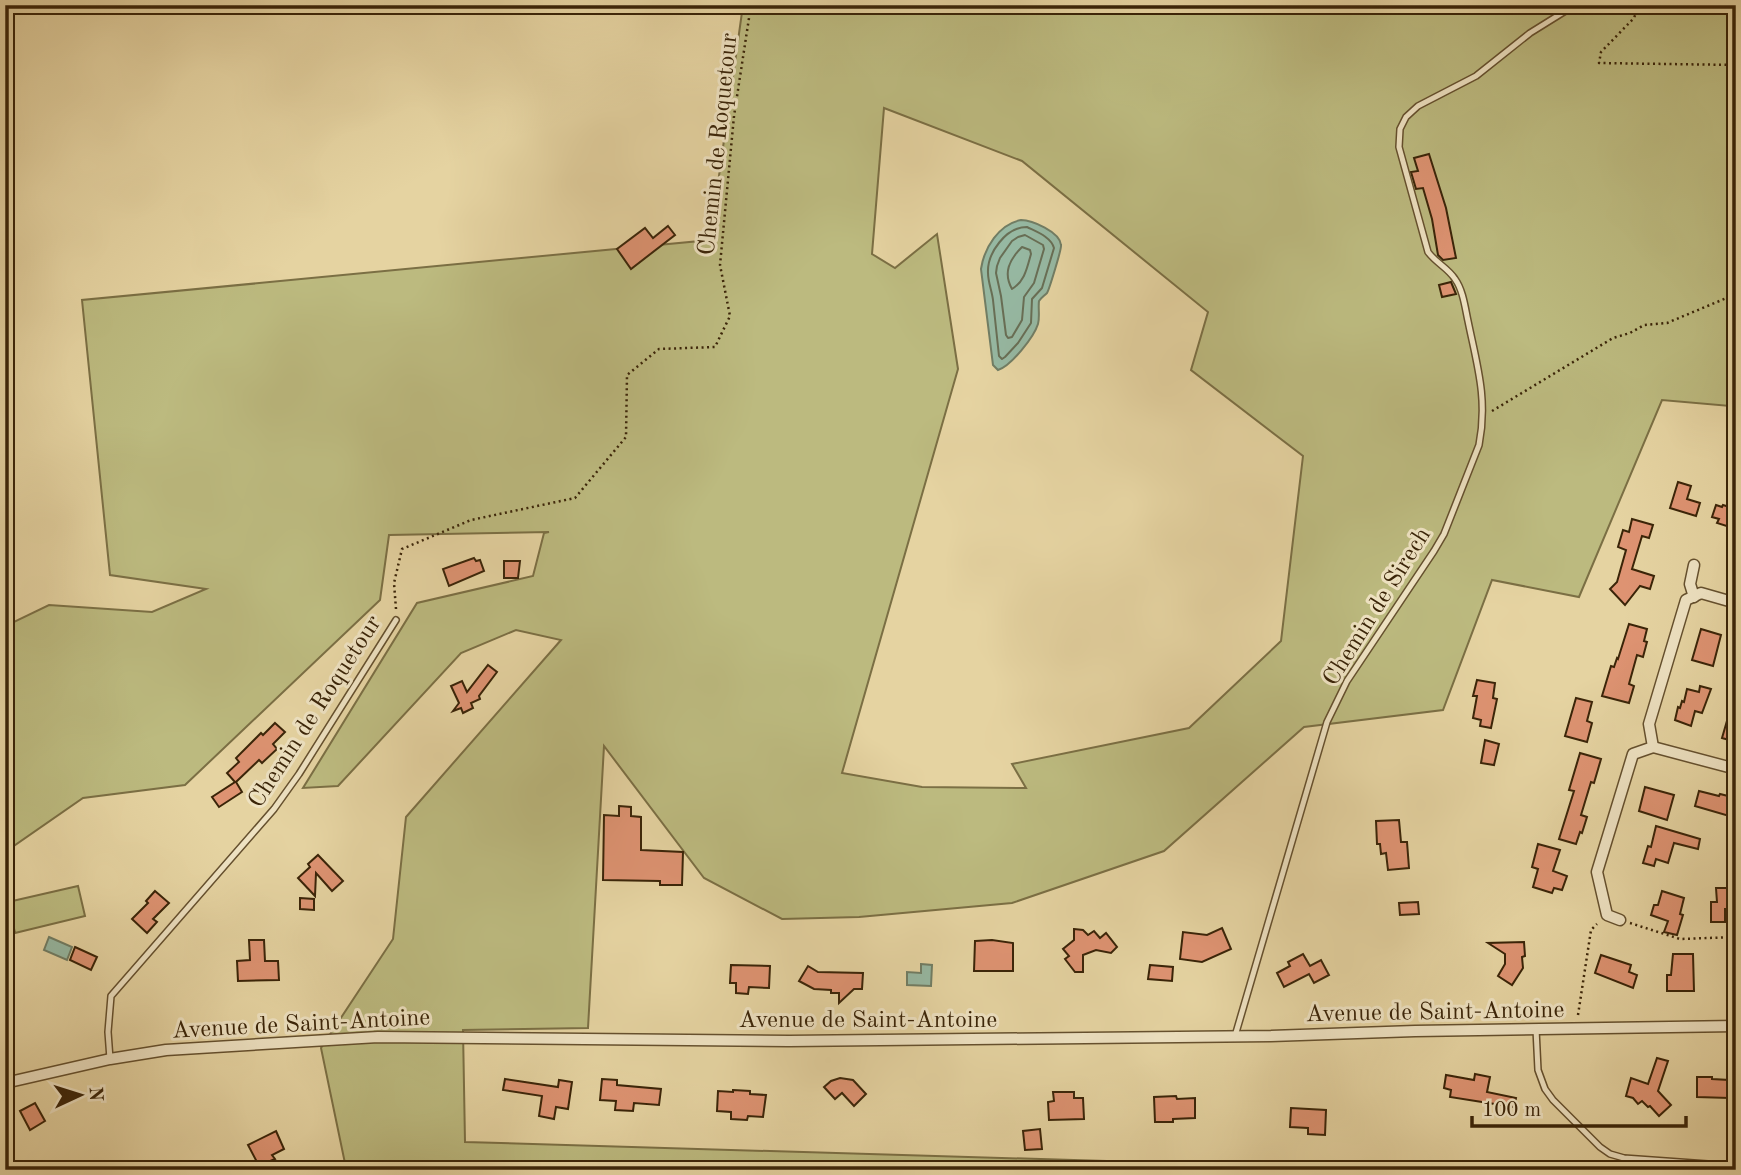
<svg xmlns="http://www.w3.org/2000/svg" width="1741" height="1175" viewBox="0 0 1741 1175" font-family="'Old Standard TT',serif">
  <rect width="100%" height="100%" fill="#e5d3a1"/>
  <filter id="stains"><feTurbulence type="fractalNoise" baseFrequency=".00286" numOctaves="4"/><feColorMatrix values="0 0 0 0 .2 0 0 0 0 .09 0 0 0 0 .02 0 0 0 .5 -.17"/></filter>
  <radialGradient id="worn" r=".72"><stop offset=".6" stop-color="#630" stop-opacity="0"/><stop offset="1" stop-color="#630" stop-opacity=".3"/></radialGradient>
  <!-- green -->
  <g fill="#bcba7f" stroke="#7b6f44" stroke-width="2" fill-rule="evenodd">
    <path d="M 743,5 L 1736,5 L 1736,393 L 1730,406 L 1662,400 L 1579,597 L 1492,580 L 1443,710 L 1304,727 L 1164,851 L 1012,903 L 859,917 L 782,919 L 704,878 L 604,746 L 588,1028 L 463,1030 L 465,1142 L 1307,1167 L 1312,1170 L 343,1170 L 346,1168 L 321,1048 L 393,939 L 406,817 L 561,640 L 516,630 L 461,653 L 338,786 L 303,788 L 417,603 L 533,576 L 544,533 L 549,532 L 389,535 L 380,600 L 185,785 L 83,798 L 5,852 L 5,606 L 12,623 L 49,605 L 152,612 L 206,589 L 110,575 L 82,300 L 710,240 ZM 884,108 L 1022,161 L 1208,312 L 1191,370 L 1303,456 L 1281,641 L 1189,728 L 1012,764 L 1026,788 L 922,787 L 842,773 L 958,369 L 937,234 L 895,268 L 872,254 Z"/>
    <path d="M 78,886 L 85,916 L 15,933 L 8,902 Z"/>
  </g>
  <!-- water -->
  <g fill="#96b8a2" stroke="#717d64" stroke-width="2">
    <path d="M 1021,220 C 1032,220 1060,232 1061,245 C 1062,248 1049,290 1047,293 C 1044,296 1041,298 1039,301 C 1038,308 1040,317 1038,324 C 1034,337 1011,366 998,370 L 993,365 L 981,269 C 984,248 999,224 1021,220 Z"/>
    <path d="M 49,937 L 72,947 L 67,960 L 44,950 Z"/>
    <path d="M 921,964 L 932,965 L 931,986 L 907,985 L 907,972 L 921,973 Z"/>
  </g>
  <g fill="none" stroke-linecap="round" stroke-linejoin="round">
    <!-- shore -->
    <g stroke="#686e55" stroke-width="2">
      <path d="M 1027,227 C 1037,232 1051,237 1054,248 L 1042,288 L 1032,299 L 1031,323 L 1018,343 L 1005,357 L 1002,359 L 999,356 C 997,337 995,319 993,300 C 992,291 988,282 988,273 C 987,253 1006,227 1027,227 Z"/>
      <path d="M 1025,235 L 1043,245 L 1044,249 L 1034,283 L 1024,297 L 1022,320 L 1012,337 L 1008,338 L 1006,335 L 1001,296 L 996,273 L 997,266 L 1000,258 L 1012,241 L 1018,237 Z"/>
      <path d="M 1022,247 L 1030,250 L 1031,254 C 1027,268 1025,281 1012,289 C 1003,273 1009,260 1022,247 Z"/>
    </g>
  </g>
  <!-- building -->
  <g fill="#de9372" stroke="#3a2408" stroke-width="2">
    <path d="M 1429,154 L 1446,208 L 1456,258 L 1443,260 L 1438,255 L 1432,219 L 1423,188 L 1416,189 L 1411,172 L 1418,171 L 1414,158 Z"/>
    <path d="M 668,226 L 675,235 L 631,269 L 617,249 L 645,228 L 653,238 Z"/>
    <path d="M 1451,282 L 1456,294 L 1442,297 L 1439,285 Z"/>
    <path d="M 1678,482 L 1691,486 L 1687,499 L 1700,503 L 1696,516 L 1670,508 Z"/>
    <path d="M 1716,505 L 1722,507 L 1723,505 L 1736,509 L 1736,519 L 1733,528 L 1717,523 L 1719,519 L 1712,517 Z"/>
    <path d="M 1632,519 L 1653,525 L 1649,538 L 1642,536 L 1632,569 L 1654,576 L 1650,589 L 1640,586 L 1625,605 L 1610,589 L 1617,582 L 1626,550 L 1618,547 L 1623,530 L 1629,532 Z"/>
    <path d="M 474,558 L 476,561 L 480,560 L 484,571 L 449,586 L 443,569 Z"/>
    <path d="M 504,561 L 520,561 L 518,578 L 504,578 Z"/>
    <path d="M 1629,624 L 1647,629 L 1644,641 L 1647,642 L 1643,657 L 1637,655 L 1629,684 L 1634,686 L 1629,703 L 1602,696 L 1611,666 L 1614,667 L 1617,658 L 1618,659 Z"/>
    <path d="M 1701,629 L 1721,635 L 1713,666 L 1692,660 Z"/>
    <path d="M 488,665 L 497,672 L 479,696 L 480,699 L 471,703 L 473,708 L 463,713 L 461,708 L 453,711 L 459,703 L 451,686 L 462,681 L 467,692 Z"/>
    <path d="M 1477,680 L 1495,683 L 1493,698 L 1497,699 L 1491,728 L 1480,726 L 1481,720 L 1473,718 L 1477,696 L 1473,696 Z"/>
    <path d="M 1700,686 L 1711,689 L 1702,713 L 1695,711 L 1691,726 L 1675,720 L 1678,707 L 1680,708 L 1682,701 L 1684,702 L 1687,689 L 1699,692 Z"/>
    <path d="M 1576,698 L 1592,702 L 1587,721 L 1592,723 L 1587,742 L 1565,736 Z"/>
    <path d="M 1733,700 L 1736,701 L 1736,742 L 1722,738 Z"/>
    <path d="M 275,723 L 285,732 L 273,744 L 277,749 L 262,763 L 259,760 L 236,782 L 242,792 L 219,807 L 212,797 L 235,782 L 227,773 L 239,762 L 236,758 L 261,733 L 263,735 Z"/>
    <path d="M 1485,740 L 1499,744 L 1494,765 L 1481,763 Z"/>
    <path d="M 1580,753 L 1601,759 L 1594,783 L 1591,782 L 1581,815 L 1587,817 L 1582,833 L 1580,832 L 1576,844 L 1559,839 L 1574,791 L 1569,790 Z"/>
    <path d="M 1645,787 L 1674,795 L 1667,820 L 1639,811 Z"/>
    <path d="M 1699,791 L 1719,796 L 1720,794 L 1736,798 L 1736,818 L 1695,806 Z"/>
    <path d="M 619,806 L 631,807 L 631,816 L 641,817 L 641,850 L 683,852 L 682,885 L 660,885 L 660,881 L 603,880 L 604,815 L 619,816 Z"/>
    <path d="M 1399,820 L 1401,842 L 1407,842 L 1409,868 L 1388,870 L 1386,853 L 1381,854 L 1380,844 L 1377,844 L 1376,821 Z"/>
    <path d="M 1656,826 L 1700,839 L 1698,849 L 1674,843 L 1668,863 L 1656,859 L 1654,866 L 1643,863 L 1648,846 L 1651,847 Z"/>
    <path d="M 1538,844 L 1560,850 L 1553,871 L 1567,876 L 1562,890 L 1554,888 L 1552,893 L 1533,887 L 1538,869 L 1532,867 Z"/>
    <path d="M 318,855 L 343,881 L 332,891 L 316,873 L 315,896 L 298,878 L 310,867 L 308,864 Z"/>
    <path d="M 1716,888 L 1736,888 L 1736,909 L 1725,909 L 1725,922 L 1711,922 L 1711,902 L 1717,902 Z"/>
    <path d="M 155,891 L 169,903 L 153,919 L 157,922 L 147,933 L 132,919 L 148,903 L 146,901 Z"/>
    <path d="M 1662,891 L 1684,898 L 1680,914 L 1683,915 L 1677,935 L 1664,932 L 1668,921 L 1651,915 L 1654,905 L 1658,905 Z"/>
    <path d="M 300,898 L 314,899 L 314,910 L 300,909 Z"/>
    <path d="M 1418,902 L 1419,914 L 1400,915 L 1399,903 Z"/>
    <path d="M 1222,928 L 1231,949 L 1202,962 L 1180,959 L 1183,932 L 1207,935 Z"/>
    <path d="M 1074,929 L 1083,930 L 1088,935 L 1094,931 L 1100,938 L 1106,933 L 1117,947 L 1111,953 L 1096,950 L 1083,955 L 1083,972 L 1075,972 L 1065,959 L 1069,956 L 1063,949 L 1074,940 Z"/>
    <path d="M 249,940 L 264,940 L 265,961 L 278,961 L 279,980 L 238,981 L 237,961 L 250,960 Z"/>
    <path d="M 975,941 L 992,940 L 1013,943 L 1013,971 L 974,971 Z"/>
    <path d="M 1524,942 L 1525,956 L 1522,957 L 1523,968 L 1512,985 L 1498,976 L 1505,964 L 1505,954 L 1488,943 Z"/>
    <path d="M 75,947 L 97,957 L 91,970 L 70,960 Z"/>
    <path d="M 1303,954 L 1310,966 L 1321,960 L 1329,975 L 1314,983 L 1309,974 L 1284,987 L 1277,973 L 1290,966 L 1288,962 Z"/>
    <path d="M 1673,954 L 1693,954 L 1694,991 L 1667,991 L 1667,975 L 1671,975 Z"/>
    <path d="M 1601,955 L 1631,965 L 1629,972 L 1637,975 L 1633,988 L 1595,973 Z"/>
    <path d="M 731,965 L 770,966 L 769,988 L 749,987 L 748,994 L 736,993 L 736,983 L 730,983 Z"/>
    <path d="M 1150,965 L 1173,967 L 1172,981 L 1148,979 Z"/>
    <path d="M 808,966 L 818,972 L 863,973 L 862,989 L 854,989 L 839,1003 L 839,993 L 831,993 L 831,990 L 814,989 L 799,981 Z"/>
    <path d="M 1657,1058 L 1668,1061 L 1658,1091 L 1671,1105 L 1659,1116 L 1650,1106 L 1648,1107 L 1642,1101 L 1638,1104 L 1633,1098 L 1626,1096 L 1631,1078 L 1648,1084 Z"/>
    <path d="M 1475,1074 L 1490,1077 L 1487,1092 L 1516,1098 L 1514,1107 L 1450,1097 L 1451,1090 L 1444,1088 L 1446,1075 L 1474,1080 Z"/>
    <path d="M 1697,1077 L 1712,1077 L 1712,1079 L 1729,1080 L 1729,1098 L 1697,1097 Z"/>
    <path d="M 840,1078 L 853,1080 L 866,1094 L 854,1106 L 842,1093 L 835,1099 L 824,1087 L 831,1081 Z"/>
    <path d="M 505,1079 L 558,1087 L 559,1080 L 572,1082 L 568,1109 L 556,1107 L 554,1119 L 539,1116 L 542,1096 L 503,1090 Z"/>
    <path d="M 602,1079 L 617,1080 L 617,1085 L 661,1089 L 659,1105 L 634,1103 L 633,1111 L 615,1110 L 616,1101 L 600,1100 Z"/>
    <path d="M 733,1090 L 750,1091 L 750,1094 L 766,1095 L 763,1117 L 748,1116 L 747,1120 L 731,1119 L 731,1112 L 717,1111 L 718,1091 L 733,1092 Z"/>
    <path d="M 1053,1092 L 1074,1092 L 1074,1098 L 1083,1098 L 1084,1119 L 1049,1120 L 1048,1102 L 1054,1101 Z"/>
    <path d="M 1176,1096 L 1177,1099 L 1195,1098 L 1195,1118 L 1173,1119 L 1173,1122 L 1155,1122 L 1154,1097 Z"/>
    <path d="M 35,1103 L 45,1121 L 30,1130 L 20,1111 Z"/>
    <path d="M 1291,1108 L 1326,1110 L 1325,1135 L 1308,1134 L 1308,1128 L 1290,1127 Z"/>
    <path d="M 1040,1129 L 1042,1149 L 1025,1150 L 1023,1131 Z"/>
    <path d="M 276,1131 L 284,1149 L 272,1155 L 275,1159 L 270,1161 L 274,1170 L 247,1170 L 257,1162 L 248,1145 Z"/>
  </g>
  <g fill="none" stroke-linecap="round" stroke-linejoin="round">
    <!-- lane casing -->
    <g stroke="#65502e" stroke-width="8">
      <g id="lane">
        <path d="M 1536,1029 L 1538,1070 L 1545,1089 L 1553,1100 L 1600,1147 L 1610,1154 L 1624,1158 L 1736,1166"/>
        <path d="M 1235,1036 L 1327,722 L 1347,681 L 1434,551 L 1444,534 L 1479,445 C 1488,399 1477,365 1468,321 C 1465,307 1463,290 1455,279 C 1448,268 1436,263 1428,252 L 1399,147 L 1400,129 L 1406,117 L 1418,106 L 1476,76 L 1530,33 L 1575,5"/>
        <path d="M 110,1059 L 108,1032 L 111,996 L 274,809 L 299,774 L 396,620"/>
      </g>
    </g>
    <!-- street casing -->
    <g stroke="#65502e" stroke-width="13">
      <g id="street">
        <path d="M 1694,565 L 1690,584 L 1694,597"/>
        <path d="M 1653,747 L 1736,769"/>
        <path d="M 1620,920 L 1607,915 L 1597,872 L 1633,754 L 1653,747 L 1649,724 L 1686,600 L 1701,593 L 1736,603"/>
        <path d="M 5,1083 L 110,1059 L 166,1050 L 378,1037 L 789,1041 L 1271,1036 L 1415,1031 L 1736,1026"/>
      </g>
    </g>
    <!-- path -->
    <g stroke="#3a2408" stroke-width="2.5" stroke-dasharray="2 3.5" stroke-linecap="butt">
      <path d="M 1639,5 L 1634,18 L 1601,52 L 1599,63 L 1736,65"/>
      <path d="M 1492,411 L 1613,338 L 1630,333 L 1644,325 L 1667,323 L 1736,294"/>
      <path d="M 396,609 L 394,583 L 402,549 L 471,520 L 575,498 L 626,437 L 627,375 L 659,349 L 715,347 L 730,316 L 720,265 L 734,116 L 751,5"/>
      <path d="M 1630,923 L 1680,939 L 1736,937"/>
      <path d="M 1578,1015 L 1591,930 L 1597,924"/>
    </g>
    <!-- lane -->
    <use href="#lane" stroke="#eee2c2" stroke-width="5"/>
    <!-- street -->
    <use href="#street" stroke="#eee2c2" stroke-width="10"/>
  </g>
  <g text-anchor="middle" stroke-width="6" stroke-linejoin="round" paint-order="stroke">
    <!-- street labels -->
    <g font-size="24" fill="#3a2408" stroke="#eee2c2">
      <text transform="translate(717 144) rotate(-84)" y="8">Chemin de Roquetour</text>
      <text transform="translate(1376 606) rotate(-58)" y="8">Chemin de Sirech</text>
      <text transform="translate(314 711) rotate(-57)" y="8">Chemin de Roquetour</text>
      <text transform="translate(1435 1011) rotate(-1)" y="8">Avenue de Saint-Antoine</text>
      <text x="868" y="1027">Avenue de Saint-Antoine</text>
      <text transform="translate(301 1023) rotate(-3)" y="8">Avenue de Saint-Antoine</text>
    </g>
  </g>
  <!-- margin -->
  <rect width="1741" height="1175" fill="none" stroke="#e5d3a1" stroke-width="28"/>
  <rect x="7" y="7" width="1727" height="1161" fill="none" stroke="#3a2408" stroke-width="3.5"/>
  <rect x="14" y="14" width="1713" height="1147" fill="none" stroke="#3a2408" stroke-width="2"/>
  <!-- north arrow -->
  <g transform="translate(80 1095) rotate(86)" stroke="#eee2c2" stroke-width="5" paint-order="stroke">
  <path d="M0-5L12 26L0 18L-12 26Z" fill="#3a2408"/>
  <text y="-10" font-size="19" font-weight="bold" text-anchor="middle" fill="#3a2408">N</text>
  </g>
  <!-- scale -->
  <path d="M1472 1116v10h214v-10" fill="none" stroke="#3a2408" stroke-width="3.5"/>
  <text x="1482" y="1116" font-size="21" fill="#3a2408" stroke="#eee2c2" stroke-width="5" paint-order="stroke">100 m</text>
  <rect width="100%" height="100%" filter="url(#stains)"/>
  <rect width="100%" height="100%" fill="url(#worn)"/>
</svg>
